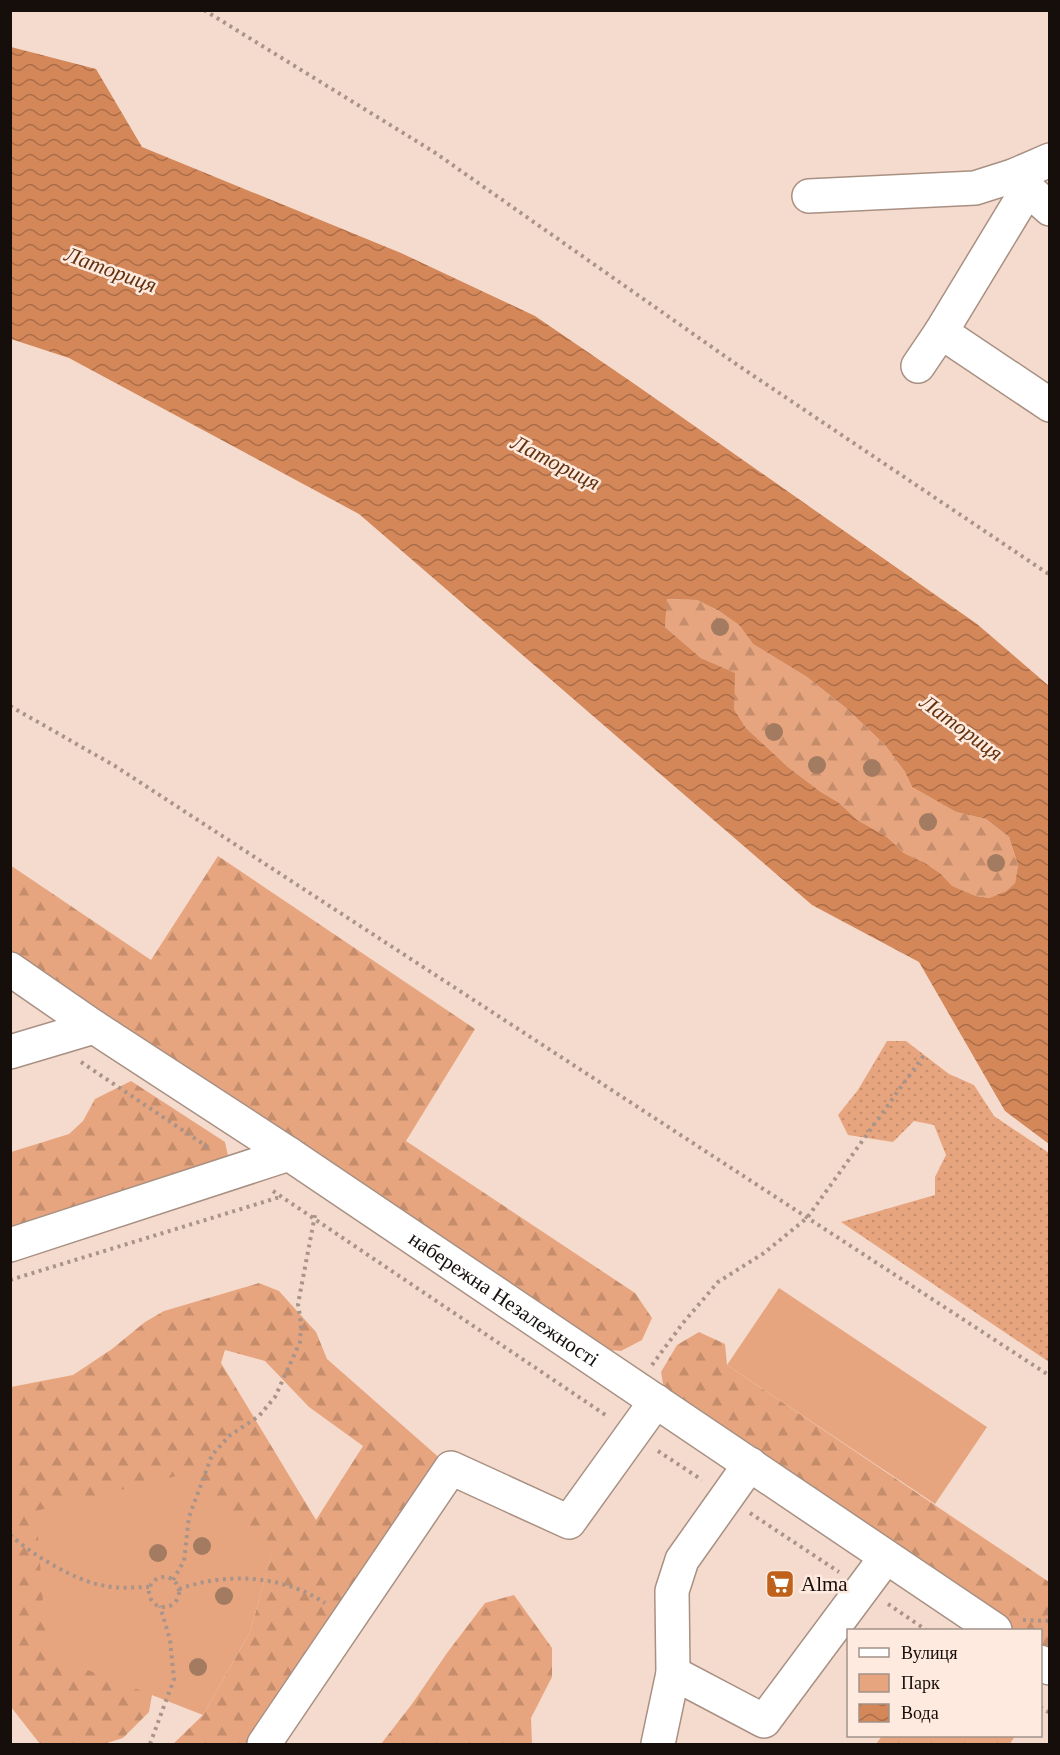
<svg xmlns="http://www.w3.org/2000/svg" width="1060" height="1755" viewBox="0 0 1060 1755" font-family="Georgia,serif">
  <defs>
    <pattern id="grass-dots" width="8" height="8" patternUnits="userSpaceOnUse" patternTransform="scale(1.5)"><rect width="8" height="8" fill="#e7a57f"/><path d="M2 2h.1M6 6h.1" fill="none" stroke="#c58d6c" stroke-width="1.8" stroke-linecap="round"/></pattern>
    <pattern id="forest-firs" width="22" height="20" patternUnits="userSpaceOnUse" patternTransform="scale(1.5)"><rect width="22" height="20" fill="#e7a57f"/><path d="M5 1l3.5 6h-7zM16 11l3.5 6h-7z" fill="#c58d6c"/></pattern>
    <pattern id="water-waves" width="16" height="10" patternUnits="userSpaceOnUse" patternTransform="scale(1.5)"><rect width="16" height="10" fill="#d48759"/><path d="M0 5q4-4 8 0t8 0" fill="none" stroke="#ab6d48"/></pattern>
  </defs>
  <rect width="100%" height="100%" fill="#f5dbcd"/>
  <!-- grass -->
  <path fill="url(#grass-dots)" d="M 887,1041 L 906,1041 L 949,1074 L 974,1085 L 994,1116 L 1049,1153 L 1049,1362 L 841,1222 L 935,1195 L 935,1177 L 946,1155 L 934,1125 L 914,1121 L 893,1142 L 848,1135 L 838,1115 L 858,1090 Z"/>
  <!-- forest -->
  <g fill="url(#forest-firs)" fill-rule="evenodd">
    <path d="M 666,599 L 697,600 L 719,611 L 739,625 L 753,644 L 807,677 L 846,708 L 885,745 L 905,772 L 912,787 L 956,812 L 986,819 L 1009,837 L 1018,865 L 1015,883 L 1006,891 L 989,898 L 976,896 L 951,886 L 940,873 L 925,863 L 904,853 L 887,837 L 857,821 L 838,802 L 821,792 L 788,767 L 746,728 L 734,709 L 734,673 L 701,658 L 665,627 Z"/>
    <path d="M 218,856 L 475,1029 L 406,1141 L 635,1293 L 652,1318 L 642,1340 L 621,1351 L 575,1347 L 11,968 L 10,865 L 151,960 Z"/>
    <path d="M 131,1081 L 225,1142 L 228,1156 L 11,1228 L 11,1152 L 69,1134 L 83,1121 L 95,1099 Z"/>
    <path d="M 259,1283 L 279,1291 L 316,1332 L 327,1359 L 451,1468 L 264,1744 L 173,1744 L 203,1715 L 250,1632 L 272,1553 L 157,1666 L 149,1712 L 123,1738 L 104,1744 L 40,1744 L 11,1707 L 11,1387 L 73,1375 L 112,1349 L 145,1322 L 164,1311 ZM 225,1350 L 265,1361 L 309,1407 L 363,1446 L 316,1520 L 221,1363 Z"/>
    <path d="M 699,1332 L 725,1344 L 727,1365 L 1049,1582 L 1049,1669 L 1041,1663 L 1040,1630 L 993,1630 L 667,1408 L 661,1372 L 677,1345 Z"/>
    <path d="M 514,1595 L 552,1648 L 552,1677 L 531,1718 L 532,1744 L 381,1744 L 412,1704 L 447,1653 L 485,1603 Z"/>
    <path d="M 882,1736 L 1015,1736 L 1010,1744 L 876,1744 Z"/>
  </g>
  <!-- green -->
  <g fill="#e7a57f">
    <path d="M 779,1288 L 987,1427 L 935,1504 L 727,1365 Z"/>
    <path d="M 184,1474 L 272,1554 L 250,1632 L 203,1715 L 47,1654 L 36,1511 Z"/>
  </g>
  <!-- water -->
  <path fill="url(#water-waves)" fill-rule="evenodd" d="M 11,47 L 96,69 L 142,147 L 401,253 L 535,316 L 636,385 L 977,624 L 1049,686 L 1049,1144 L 1005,1111 L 919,962 L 812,905 L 359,514 L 69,358 L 11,339 ZM 667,599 L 697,600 L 719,611 L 739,625 L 753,644 L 807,677 L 846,708 L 885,745 L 905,772 L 912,787 L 956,812 L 986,819 L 1009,837 L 1018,865 L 1015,883 L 1006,891 L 989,898 L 976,896 L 952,886 L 940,873 L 925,863 L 904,853 L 887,837 L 857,820 L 838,802 L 821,792 L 788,767 L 746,728 L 734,709 L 735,673 L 701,658 L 665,627 Z"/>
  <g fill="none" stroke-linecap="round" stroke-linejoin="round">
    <!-- minor casing -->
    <g stroke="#a89083" stroke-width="36">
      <g id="minor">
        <path d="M 1013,176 L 1050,209"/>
        <path d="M 809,196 L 975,188 L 1013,176 L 1050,160"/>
        <path d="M 941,332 L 1050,405"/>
        <path d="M 918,366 L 941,332 L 1027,190"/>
        <path id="s1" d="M 10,969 L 94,1027 L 289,1154 L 995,1630"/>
        <path d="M 10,1052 L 94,1027"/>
        <path d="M 10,1245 L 289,1154"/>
        <path d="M 1040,1662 L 1050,1668"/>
        <path d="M 673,1673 L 764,1721 L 886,1557"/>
        <path d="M 264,1744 L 451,1468 L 569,1522 L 656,1401"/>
        <path d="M 658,1744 L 673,1673 L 672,1591 L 682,1560 L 750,1464"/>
      </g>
    </g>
    <!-- path -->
    <g stroke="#a8948a" stroke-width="4" stroke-dasharray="3 4.5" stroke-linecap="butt">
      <path d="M 204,10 L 434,152 L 736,364 L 1050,575"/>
      <path d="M 10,706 L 115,766 L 1050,1376"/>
      <path d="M 81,1062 L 209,1148"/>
      <path d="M 273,1191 L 607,1416"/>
      <path d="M 10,1280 L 280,1197"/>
      <path d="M 652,1365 L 683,1323 L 718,1282 L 764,1253 L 807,1218 L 924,1055"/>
      <path d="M 658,1451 L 702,1480"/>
      <path d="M 750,1513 L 839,1572"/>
      <path d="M 10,1535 C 35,1556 74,1581 106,1586 C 120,1589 135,1587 149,1587"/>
      <circle cx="164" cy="1592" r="15"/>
      <path d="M 173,1580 L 184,1561 L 189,1517 L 212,1455 L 229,1436 L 259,1416 L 275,1397 L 300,1342 L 301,1323 L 298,1304 L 315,1215"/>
      <path d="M 179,1589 C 227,1572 282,1575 325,1603"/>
      <path d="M 888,1604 L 926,1630"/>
      <path d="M 1023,1620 L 1050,1621"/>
      <path d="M 1040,1707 L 1050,1713"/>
      <path d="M 150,1744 L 174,1679 L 170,1640 L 160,1606"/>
    </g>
    <!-- minor -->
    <use href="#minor" stroke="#fff" stroke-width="33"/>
  </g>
  <!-- trees -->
  <g fill="#a27b61">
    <circle cx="720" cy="627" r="9"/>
    <circle cx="774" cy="732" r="9"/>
    <circle cx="817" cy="765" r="9"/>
    <circle cx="872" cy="768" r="9"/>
    <circle cx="928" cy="822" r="9"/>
    <circle cx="996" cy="863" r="9"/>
    <circle cx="202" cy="1546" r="9"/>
    <circle cx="158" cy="1553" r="9"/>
    <circle cx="224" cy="1596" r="9"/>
    <circle cx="198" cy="1667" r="9"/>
  </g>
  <!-- icons -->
  <defs>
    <g id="supermarket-square" transform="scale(1.5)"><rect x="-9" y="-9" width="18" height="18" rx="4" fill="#bf601b" stroke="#feeade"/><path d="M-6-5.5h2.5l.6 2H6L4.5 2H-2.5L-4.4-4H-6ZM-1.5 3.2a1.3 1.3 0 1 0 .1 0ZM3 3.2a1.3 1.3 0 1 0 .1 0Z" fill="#fff"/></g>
  </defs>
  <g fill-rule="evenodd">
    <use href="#supermarket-square" x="780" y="1584"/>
  </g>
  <g text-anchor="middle" stroke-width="5" stroke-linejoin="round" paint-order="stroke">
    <!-- street labels -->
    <g font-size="21" fill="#160e0a" stroke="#feeade">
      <text dy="7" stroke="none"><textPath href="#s1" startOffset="594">набережна Незалежності</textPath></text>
    </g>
    <!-- poi labels -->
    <g font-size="21" fill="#160e0a" stroke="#feeade" text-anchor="start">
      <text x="801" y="1591">Alma</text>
    </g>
    <!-- water labels -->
    <g font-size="22" font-style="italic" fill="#63310e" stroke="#feeade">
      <text transform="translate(111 269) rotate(20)" y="8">Латориця</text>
      <text transform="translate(556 462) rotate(27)" y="8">Латориця</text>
      <text transform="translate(962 727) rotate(36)" y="8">Латориця</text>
    </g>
  </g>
  <!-- border -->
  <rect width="1060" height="1755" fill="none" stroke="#160e0a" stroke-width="24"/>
  <!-- legend -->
  <rect x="847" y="1629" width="195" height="108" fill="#feeade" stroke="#a19289" stroke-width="1.5"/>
  <rect x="859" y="1648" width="30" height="9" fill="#ffffff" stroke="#a19289" stroke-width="1.5"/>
  <text x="901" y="1659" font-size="18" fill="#160e0a">Вулиця</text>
  <rect x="859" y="1674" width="30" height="18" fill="#e7a57f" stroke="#a19289" stroke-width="1.5"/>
  <text x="901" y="1689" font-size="18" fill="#160e0a">Парк</text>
  <rect x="859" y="1704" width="30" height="18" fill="url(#water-waves)" stroke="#a19289" stroke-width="1.5"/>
  <text x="901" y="1719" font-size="18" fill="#160e0a">Вода</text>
</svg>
